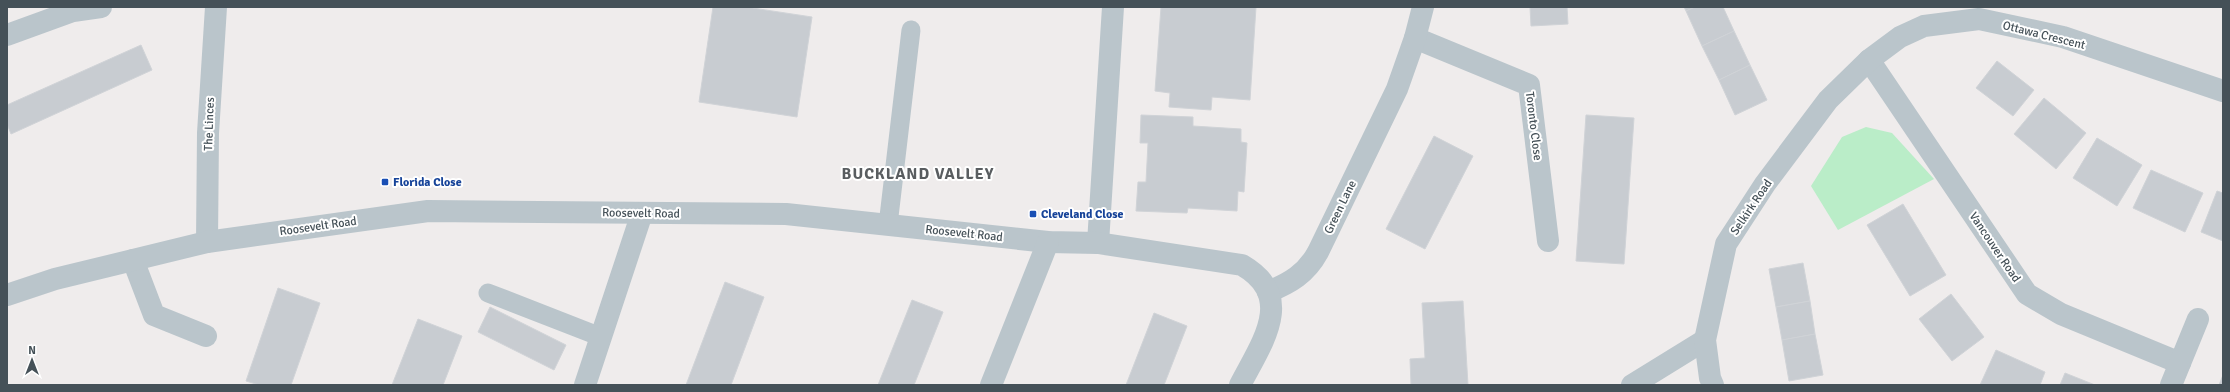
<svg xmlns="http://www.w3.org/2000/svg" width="2230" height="392" viewBox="0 0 2230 392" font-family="Signika,sans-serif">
  <rect width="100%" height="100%" fill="#efecec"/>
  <!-- green -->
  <path fill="#baedc8" d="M 1866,127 L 1892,133 L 1934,179 L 1838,230 L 1811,186 L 1842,137 Z"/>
  <!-- building -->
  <g fill="#c8ccd1" stroke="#d0d3d7">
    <path d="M 713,7 L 746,7 L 812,17 L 797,117 L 699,102 Z"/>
    <path d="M 1161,7 L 1256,7 L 1250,100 L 1212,97 L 1211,110 L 1169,107 L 1170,93 L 1155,91 Z"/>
    <path d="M 1530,7 L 1567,7 L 1568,24 L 1531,26 Z"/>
    <path d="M 1684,7 L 1695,7 L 1686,11 Z"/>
    <path d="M 1695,7 L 1723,7 L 1734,31 L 1702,46 L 1686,11 Z"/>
    <path d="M 1734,31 L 1750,65 L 1719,80 L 1702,46 Z"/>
    <path d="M 141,45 L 152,70 L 11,134 L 7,124 L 7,105 Z"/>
    <path d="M 1997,61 L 2034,90 L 2013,116 L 1976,88 Z"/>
    <path d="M 1750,65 L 1767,100 L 1735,115 L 1719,80 Z"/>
    <path d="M 2044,98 L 2086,133 L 2056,169 L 2014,134 Z"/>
    <path d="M 1141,115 L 1193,117 L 1193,126 L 1241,129 L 1241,142 L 1247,143 L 1244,192 L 1238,191 L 1237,211 L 1188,208 L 1187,213 L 1136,211 L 1138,182 L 1146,182 L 1148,143 L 1140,143 Z"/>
    <path d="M 1586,115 L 1634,118 L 1624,264 L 1576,261 Z"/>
    <path d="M 1434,136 L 1473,156 L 1425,249 L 1386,229 Z"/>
    <path d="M 2097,138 L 2142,165 L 2117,206 L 2073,178 Z"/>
    <path d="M 2151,170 L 2203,193 L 2185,232 L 2133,208 Z"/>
    <path d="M 2217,191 L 2223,193 L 2223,241 L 2201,232 Z"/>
    <path d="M 1903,204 L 1946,275 L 1910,296 L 1867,225 Z"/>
    <path d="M 1803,263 L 1810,301 L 1776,307 L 1769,269 Z"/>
    <path d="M 725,282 L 764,297 L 731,385 L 686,385 Z"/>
    <path d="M 278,288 L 320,303 L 291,385 L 259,385 L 246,381 Z"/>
    <path d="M 1951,294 L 1984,337 L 1952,361 L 1919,319 Z"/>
    <path d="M 912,300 L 943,312 L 914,385 L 878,385 Z"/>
    <path d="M 1463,301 L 1468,385 L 1411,385 L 1410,359 L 1425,358 L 1422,303 Z"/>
    <path d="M 1810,301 L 1815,334 L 1782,340 L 1776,307 Z"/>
    <path d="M 490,307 L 566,345 L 554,370 L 478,332 Z"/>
    <path d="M 1154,313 L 1187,326 L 1164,385 L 1126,385 Z"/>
    <path d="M 418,319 L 462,336 L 443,385 L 392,385 Z"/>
    <path d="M 1815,334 L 1823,375 L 1789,381 L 1782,340 Z"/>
    <path d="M 1996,350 L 2045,372 L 2040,385 L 1980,385 Z"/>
    <path d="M 2065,373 L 2095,385 L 2060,385 Z"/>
    <path d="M 2223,375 L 2223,385 L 2219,385 Z"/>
  </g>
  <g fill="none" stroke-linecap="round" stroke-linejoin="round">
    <!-- lane -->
    <g stroke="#bac5cb" stroke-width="19">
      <path d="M 888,225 L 911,30"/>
      <path d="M 488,293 L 601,337"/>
    </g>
    <!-- street -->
    <g stroke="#bac5cb" stroke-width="22">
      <path d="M 7,35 L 73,11 L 101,7"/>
      <path d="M 1415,38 L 1529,85 L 1548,241"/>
      <path d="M 1869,60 L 2027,294 L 2061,314 L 2180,363"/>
      <path d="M 207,242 L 208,133 L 216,7"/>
      <path d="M 1098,243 L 1113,7"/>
      <path d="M 133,260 L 154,315 L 206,336"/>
      <path d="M 1268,292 C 1290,283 1306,274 1318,252 L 1397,89 L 1415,38 L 1423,7"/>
      <path d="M 7,295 L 55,279 L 207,242 L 428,211 L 786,214 L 1048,242 L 1098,243 L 1242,265 C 1297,297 1261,344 1240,385"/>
      <path d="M 585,385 L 642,213"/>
      <path d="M 991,385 L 1048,242"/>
      <path d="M 1632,385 L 1705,340"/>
      <path d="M 1713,385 L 1710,378 L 1705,340 L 1726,244 L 1765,184 L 1828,100 L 1869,60 L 1900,37 L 1924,26 L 1979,19 L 2063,37 L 2223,91"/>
      <path d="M 2171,385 L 2198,319"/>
    </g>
  </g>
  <!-- markers -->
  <g fill="#1a4fb4" stroke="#fff" stroke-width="1.5">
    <rect x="381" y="178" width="8" height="8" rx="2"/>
    <rect x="1029" y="210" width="8" height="8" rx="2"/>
  </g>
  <g text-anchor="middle" stroke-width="4" stroke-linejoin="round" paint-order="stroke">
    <!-- street labels -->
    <g font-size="12" fill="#455158" stroke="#fff">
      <text transform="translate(2044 35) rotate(14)" y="4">Ottawa Crescent</text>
      <text transform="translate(209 124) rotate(-88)" y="4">The Linces</text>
      <text transform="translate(1534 126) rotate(83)" y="4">Toronto Close</text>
      <text transform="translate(1340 207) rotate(-64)" y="4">Green Lane</text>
      <text transform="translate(1751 207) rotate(-56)" y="4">Selkirk Road</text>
      <text transform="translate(641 213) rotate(1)" y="4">Roosevelt Road</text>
      <text transform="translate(318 226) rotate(-8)" y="4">Roosevelt Road</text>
      <text transform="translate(964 233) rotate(6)" y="4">Roosevelt Road</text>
      <text transform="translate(1995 247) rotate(56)" y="4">Vancouver Road</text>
    </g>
    <!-- transit labels -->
    <g font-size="12" font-weight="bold" fill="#164399" stroke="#fff" text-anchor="start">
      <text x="393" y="186">Florida Close</text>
      <text x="1041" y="218">Cleveland Close</text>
    </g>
    <!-- district labels -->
    <g font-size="16" font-weight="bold" letter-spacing="1" fill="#595d60" stroke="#fff">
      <text x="918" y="179">BUCKLAND VALLEY</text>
    </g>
  </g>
  <!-- border -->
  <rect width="2230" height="392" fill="none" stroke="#455158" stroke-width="16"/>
  <!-- north arrow -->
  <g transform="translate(32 360)" stroke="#ffffff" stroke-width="3" paint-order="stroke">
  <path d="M0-3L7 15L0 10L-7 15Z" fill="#455158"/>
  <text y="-6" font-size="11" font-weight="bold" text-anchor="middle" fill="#455158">N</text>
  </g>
</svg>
